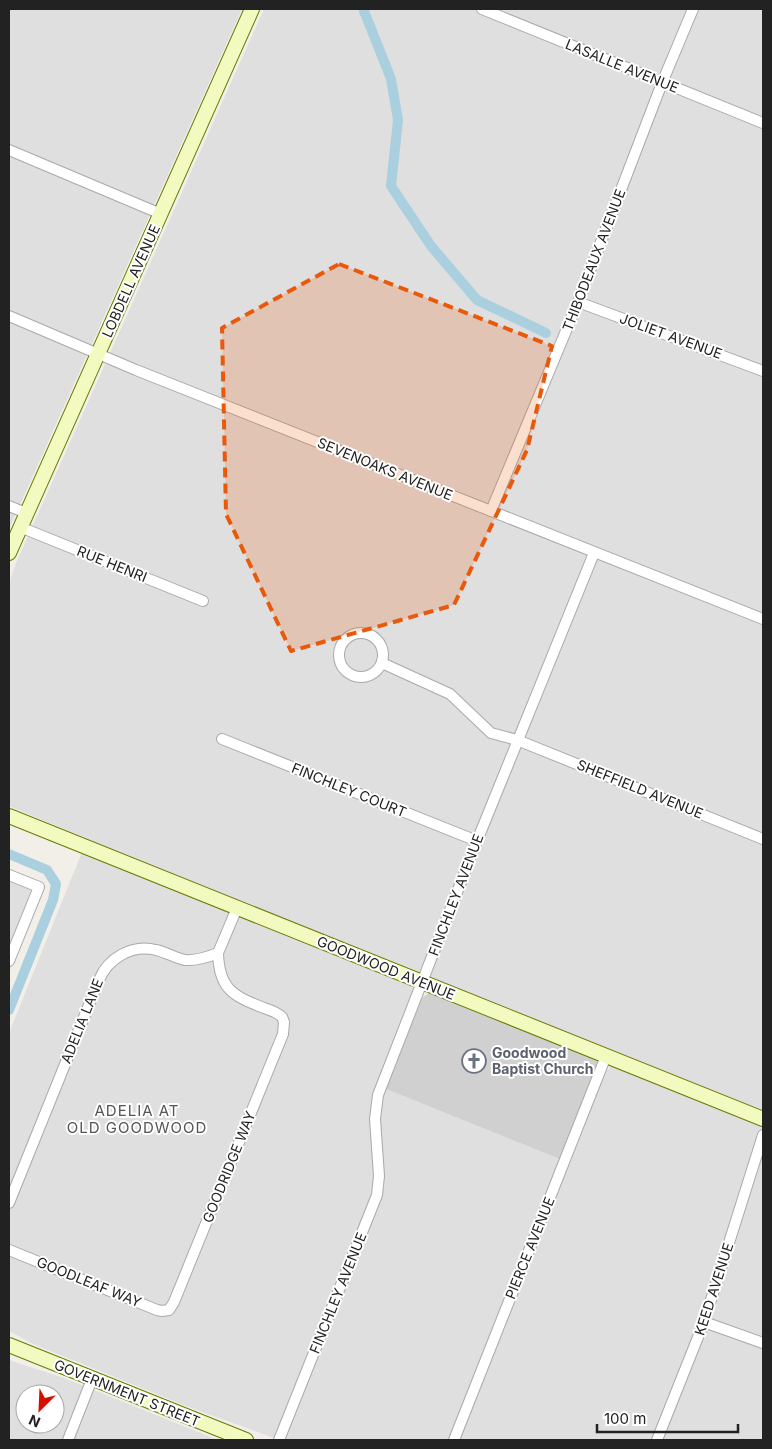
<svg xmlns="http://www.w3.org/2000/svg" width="772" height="1449" viewBox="0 0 772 1449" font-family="Inter,sans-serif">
  <rect width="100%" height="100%" fill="#f2efe9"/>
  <!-- residential -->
  <g fill="#e0dfdf" fill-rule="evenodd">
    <path d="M 9,9 L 242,9 L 9,529 Z"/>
    <path d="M 264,9 L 763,9 L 763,1114 L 157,871 L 88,839 L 9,806 L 9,584 L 16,563 Z"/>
    <path d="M 82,852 L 411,984 L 413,989 L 412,995 L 376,1085 L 562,1160 L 570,1163 L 606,1071 L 613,1065 L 763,1125 L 763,1440 L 279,1440 L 186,1406 L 33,1344 L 9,1331 L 9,1033 Z"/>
    <path d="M 9,870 L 43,887 L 9,973 Z"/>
    <path d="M 9,1360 L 64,1378 L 218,1440 L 9,1440 ZM 25,1394 L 55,1394 L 55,1424 L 25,1424 Z"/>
  </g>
  <!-- religious -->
  <path fill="#d0d0d0" d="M 430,992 L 595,1057 L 598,1065 L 562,1160 L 386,1089 L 422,998 Z"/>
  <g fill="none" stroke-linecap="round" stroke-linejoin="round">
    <!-- canal -->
    <g stroke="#aacfdf" stroke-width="10">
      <path d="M 365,9 L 364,11 L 391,79 L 398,120 L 391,186 L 431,246 L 477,300 L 546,333"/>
      <path d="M 9,854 L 47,870 L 56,884 L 53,900 L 9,1010"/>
    </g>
    <!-- street casing -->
    <g stroke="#a9a9a9" stroke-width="12">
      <g id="street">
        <path d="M 482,9 L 763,123"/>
        <path d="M 9,150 L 161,214"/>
        <path d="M 578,302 L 763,371"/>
        <path d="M 9,316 L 136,370 L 763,619"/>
        <path d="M 9,506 L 26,513"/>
        <path d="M 491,511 L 578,302 L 662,83 L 693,9"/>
        <path d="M 20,527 L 203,601"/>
        <circle cx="361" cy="655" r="22"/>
        <path d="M 382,663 L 450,694 L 491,733 L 517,740 L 763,839"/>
        <path d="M 222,739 L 477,841"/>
        <path d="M 9,875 L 39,887 L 9,961"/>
        <path d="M 218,953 L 237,908"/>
        <path d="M 9,1203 L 99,980 C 108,958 132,944 156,950 C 166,952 175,958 185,960 C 197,961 208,957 218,953 C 219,989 233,996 264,1008 C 270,1010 277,1012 282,1017 L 284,1022 L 283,1034 L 174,1302 L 169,1310 L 162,1311 L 157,1310 L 9,1250"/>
        <path d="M 704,1322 L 763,1343"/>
        <path d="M 68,1440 L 92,1379"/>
        <path d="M 279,1440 L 377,1195 L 379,1176 L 375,1119 L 378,1095 L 477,841 L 594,553"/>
        <path d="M 454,1440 L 606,1056"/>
        <path d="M 657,1440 L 704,1322 L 763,1135"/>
      </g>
    </g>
    <!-- secondary casing -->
    <g stroke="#677d05" stroke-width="16">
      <g id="secondary">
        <path d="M 9,553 L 252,9"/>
        <path d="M 9,816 L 763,1119"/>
        <path d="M 9,1345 L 246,1440"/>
      </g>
    </g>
    <!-- street -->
    <use href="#street" stroke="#fff" stroke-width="10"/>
    <!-- secondary -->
    <use href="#secondary" stroke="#f3fabf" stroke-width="14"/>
  </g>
  <!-- marked area -->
  <path fill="#e8590c" fill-opacity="0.2" stroke="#e8590c" stroke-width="4" stroke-dasharray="10 6" stroke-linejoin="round" d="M 339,264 L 552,346 L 527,450 L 454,605 L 291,651 L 226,514 L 222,328 Z"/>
  <!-- icons -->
  <defs>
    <g id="church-ring" transform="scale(1.25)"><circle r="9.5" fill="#fff" stroke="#6b7280" stroke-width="1.5"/><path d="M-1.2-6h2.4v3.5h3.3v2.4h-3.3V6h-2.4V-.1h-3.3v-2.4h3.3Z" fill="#6b7280"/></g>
  </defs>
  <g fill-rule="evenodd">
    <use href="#church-ring" x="474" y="1061"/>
  </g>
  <g text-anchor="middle" stroke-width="4" stroke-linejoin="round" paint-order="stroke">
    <!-- street labels -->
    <g font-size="14" fill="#222" stroke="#fff">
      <text transform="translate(622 66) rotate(22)" y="5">LASALLE AVENUE</text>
      <text transform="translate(594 260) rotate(-69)" y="5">THIBODEAUX AVENUE</text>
      <text transform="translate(131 281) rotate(-66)" y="5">LOBDELL AVENUE</text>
      <text transform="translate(671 336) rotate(20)" y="5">JOLIET AVENUE</text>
      <text transform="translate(385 469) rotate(22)" y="5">SEVENOAKS AVENUE</text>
      <text transform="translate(112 564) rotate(22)" y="5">RUE HENRI</text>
      <text transform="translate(640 789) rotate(22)" y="5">SHEFFIELD AVENUE</text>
      <text transform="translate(349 790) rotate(22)" y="5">FINCHLEY COURT</text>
      <text transform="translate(456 895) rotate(-69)" y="5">FINCHLEY AVENUE</text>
      <text transform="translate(386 968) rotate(22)" y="5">GOODWOOD AVENUE</text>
      <text transform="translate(82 1021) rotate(-68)" y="5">ADELIA LANE</text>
      <text transform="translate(229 1167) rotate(-68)" y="5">GOODRIDGE WAY</text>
      <text transform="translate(530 1248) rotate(-68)" y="5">PIERCE AVENUE</text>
      <text transform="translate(89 1282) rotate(22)" y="5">GOODLEAF WAY</text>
      <text transform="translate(714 1289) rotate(-72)" y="5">KEED AVENUE</text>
      <text transform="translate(338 1293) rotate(-68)" y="5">FINCHLEY AVENUE</text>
      <text transform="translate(127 1393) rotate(22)" y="5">GOVERNMENT STREET</text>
    </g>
    <!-- worship labels -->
    <g font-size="14" font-weight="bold" fill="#5b616d" stroke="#fff" text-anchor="start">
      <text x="492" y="1058">Goodwood<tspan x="492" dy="16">Baptist Church</tspan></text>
    </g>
    <!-- neighbourhood labels -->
    <g font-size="15" letter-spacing="1" fill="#555" stroke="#fff">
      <text x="137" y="1116">ADELIA AT<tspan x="137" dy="17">OLD GOODWOOD</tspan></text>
    </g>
  </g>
  <!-- border -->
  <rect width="772" height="1449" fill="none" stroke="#222222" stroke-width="20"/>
  <!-- north arrow -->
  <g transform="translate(40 1409) rotate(204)"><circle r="24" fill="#ffffff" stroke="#a7a7a7"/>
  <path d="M0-4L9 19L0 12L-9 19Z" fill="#d30f00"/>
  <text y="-8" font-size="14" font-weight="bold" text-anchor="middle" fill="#222222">N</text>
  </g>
  <!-- scale -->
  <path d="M597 1424v8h141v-8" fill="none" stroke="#222222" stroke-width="2.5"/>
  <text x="604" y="1424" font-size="15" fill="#222222" stroke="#ffffff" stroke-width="4" paint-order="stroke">100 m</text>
</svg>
